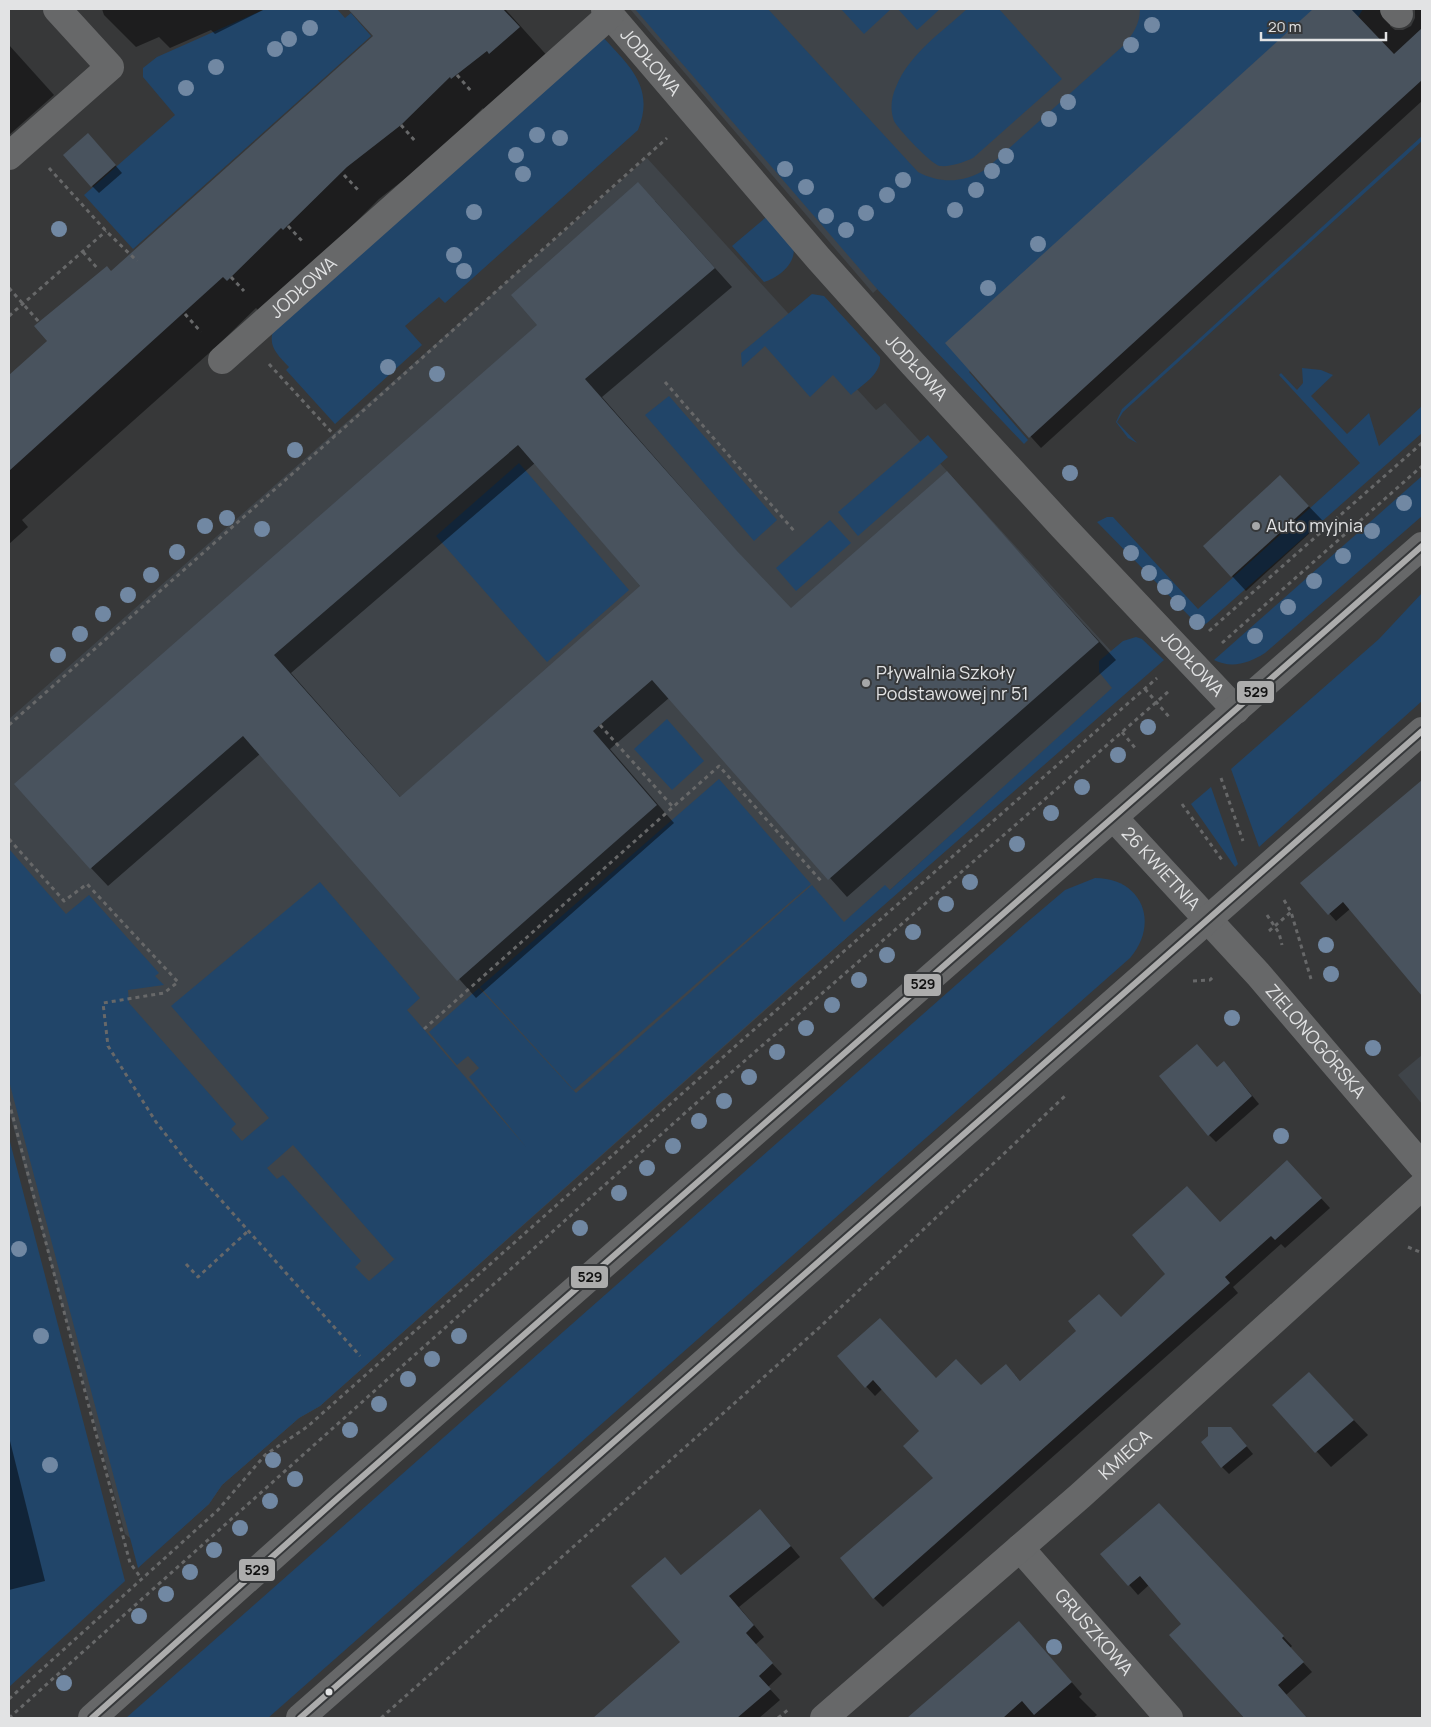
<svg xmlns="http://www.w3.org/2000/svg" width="1431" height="1727" viewBox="0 0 1431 1727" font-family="Manrope,sans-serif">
  <rect width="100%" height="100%" fill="#373839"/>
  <!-- built -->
  <g fill="#3f4449">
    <path d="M 630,9 L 1185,9 L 873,293 Z"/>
    <path d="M 647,158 L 876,410 L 885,403 L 1131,673 L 849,927 L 853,932 L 320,1406 L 299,1418 L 222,1485 L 209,1504 L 165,1543 L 155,1550 L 135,1542 L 125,1534 L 9,1111 L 9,719 Z"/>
    <path d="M 1422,1055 L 1422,1104 L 1398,1075 Z"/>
  </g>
  <!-- green -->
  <g fill="#214569" fill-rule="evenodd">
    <path d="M 265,9 L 337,9 L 345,18 L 351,13 L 371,36 L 133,249 L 84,195 L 175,115 L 143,77 L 143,68 L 157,57 Z"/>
    <path d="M 635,9 L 768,9 L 918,172 C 941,184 964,183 986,169 L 1124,45 C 1133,34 1140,24 1140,9 L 1363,9 L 1357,19 L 969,372 L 1028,440 L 1024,444 L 878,290 Z"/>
    <path d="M 841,9 L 891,9 L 864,34 Z"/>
    <path d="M 898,9 L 940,9 L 917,30 Z"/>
    <path d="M 967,9 L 999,9 L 1062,79 L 973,158 C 964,162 951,167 940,166 C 932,165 898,129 894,121 C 890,110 891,98 896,87 C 909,54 942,32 967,9 Z"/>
    <path d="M 601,35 C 627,64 656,86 638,130 L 445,303 L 439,297 L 405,326 L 422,345 L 335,424 L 286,370 L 289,367 C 277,354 267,346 274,328 Z"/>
    <path d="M 1422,136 L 1422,141 L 1123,412 L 1117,422 L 1137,443 L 1128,438 L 1116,422 L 1122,409 Z"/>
    <path d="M 771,213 C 777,222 790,235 793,245 C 798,263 778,278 764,282 L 732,246 Z"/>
    <path d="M 812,294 L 824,296 L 880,357 C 882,374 862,385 851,395 L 833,375 L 810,397 L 765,346 L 742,367 L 741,353 Z"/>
    <path d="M 1302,368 L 1321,370 L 1333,375 L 1311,396 L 1347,434 L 1369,413 L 1379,446 L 1422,406 L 1422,433 L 1207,623 L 1202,626 L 1197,624 L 1097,522 L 1107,517 L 1113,517 L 1198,609 L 1360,463 L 1279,375 L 1281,373 L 1297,390 L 1303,383 Z"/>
    <path d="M 669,396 L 777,520 L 754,541 L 645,415 Z"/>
    <path d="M 928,435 L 948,457 L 858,536 L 838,512 Z"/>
    <path d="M 519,463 L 629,590 L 547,662 L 436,536 Z"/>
    <path d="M 1422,476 L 1422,516 L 1265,653 C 1249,663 1232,669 1214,660 Z"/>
    <path d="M 830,520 L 851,543 L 796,591 L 776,568 Z"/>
    <path d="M 1422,593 L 1422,701 L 1259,847 L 1231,769 L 1379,639 Z"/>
    <path d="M 1136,637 L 1142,639 L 1164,660 L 763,1011 L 320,1406 L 299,1418 L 222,1485 L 209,1504 L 138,1568 L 9,1081 L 9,849 L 66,914 L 89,895 L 159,973 L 155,976 L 164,985 L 128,990 L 129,1003 L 236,1124 L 231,1129 L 242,1141 L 269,1118 L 171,1006 L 320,882 L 420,998 L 407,1010 L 526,1147 L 469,1077 L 479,1068 L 468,1056 L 457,1065 L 429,1032 L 479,988 L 576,1093 L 812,885 L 844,922 L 885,885 L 890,890 L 1112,688 L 1099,672 L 1099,661 L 1123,641 ZM 293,1145 L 394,1259 L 397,1257 L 369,1281 L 355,1267 L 361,1261 L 283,1175 L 277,1179 L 267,1168 Z"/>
    <path d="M 667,719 L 704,761 L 672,790 L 634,749 Z"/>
    <path d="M 719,779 L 811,884 L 574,1090 L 480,987 Z"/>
    <path d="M 1211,787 L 1238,864 L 1235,867 L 1191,804 Z"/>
    <path d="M 1095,878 C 1142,878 1160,923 1130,958 L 268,1718 L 126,1718 L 1025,924 L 1065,890 Z"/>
    <path d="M 9,1138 L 125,1581 L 9,1687 Z"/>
  </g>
  <!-- shadow -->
  <g fill="#0007" fill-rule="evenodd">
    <path d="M 102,9 L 265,9 L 215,34 L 211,30 L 170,48 L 159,37 L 136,47 L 104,15 Z"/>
    <path d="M 350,9 L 505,9 L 551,60 L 484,110 L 483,108 L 433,157 L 379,199 L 316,262 L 314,260 L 260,312 L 256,308 L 217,346 L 22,520 L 28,527 L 9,544 L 9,377 L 49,341 L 112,272 L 375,36 Z"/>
    <path d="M 1314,9 L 1394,9 L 1390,17 L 1390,26 L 1395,30 L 1403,30 L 1411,26 L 1415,18 L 1415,9 L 1422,9 L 1422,101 L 1041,448 L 946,343 Z"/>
    <path d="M 9,45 L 54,95 L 9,135 Z"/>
    <path d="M 95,142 L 122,173 L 99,193 L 92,186 Z"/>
    <path d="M 655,201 L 732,287 L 602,397 L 755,572 L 792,610 L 947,473 L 1116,660 L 847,897 L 669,698 L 610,749 L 674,823 L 476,998 L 260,754 L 108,886 L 91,868 L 539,325 ZM 535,463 L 641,587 L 401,798 L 291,673 Z"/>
    <path d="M 1295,492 L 1323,521 L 1246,591 L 1232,576 Z"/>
    <path d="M 1422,782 L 1422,994 L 1350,909 L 1336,921 L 1302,883 Z"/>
    <path d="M 1217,1068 L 1231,1070 L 1259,1104 L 1216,1142 L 1209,1135 Z"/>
    <path d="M 1296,1171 L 1330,1208 L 1285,1248 L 1281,1244 L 1233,1287 L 1238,1293 L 883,1607 L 874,1598 L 934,1478 L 921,1431 L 882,1389 L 875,1396 L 839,1357 L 936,1380 L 982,1387 L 1015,1375 L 1021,1382 L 1121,1318 L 1221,1223 Z"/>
    <path d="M 1309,1373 L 1368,1435 L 1331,1467 L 1274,1405 Z"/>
    <path d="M 1238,1436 L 1253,1454 L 1229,1474 L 1222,1467 Z"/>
    <path d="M 9,1437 L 45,1581 L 9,1590 Z"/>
    <path d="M 1168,1514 L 1292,1646 L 1290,1648 L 1312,1672 L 1286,1695 L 1306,1718 L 1244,1718 L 1171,1635 L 1183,1624 L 1149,1585 L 1138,1595 L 1102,1554 Z"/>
    <path d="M 770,1521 L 800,1557 L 739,1607 L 764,1637 L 755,1645 L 782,1674 L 768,1687 L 780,1700 L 759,1718 L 595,1718 L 682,1642 L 665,1558 L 682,1576 Z"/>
    <path d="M 1019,1622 L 1082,1694 L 1079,1697 L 1097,1715 L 1093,1718 L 932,1718 L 922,1707 Z"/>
  </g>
  <!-- building -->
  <g fill="#49535e" fill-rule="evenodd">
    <path d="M 348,9 L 503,9 L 520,27 L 489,54 L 487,51 L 451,79 L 450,77 L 401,125 L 347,167 L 283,230 L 281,228 L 227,281 L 223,277 L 9,471 L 9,375 L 47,341 L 34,326 L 107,266 L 111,271 L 373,36 Z"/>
    <path d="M 1313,9 L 1351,9 L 1394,54 L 1422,28 L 1422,80 L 1029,438 L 945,343 Z"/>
    <path d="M 88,133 L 116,165 L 91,187 L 63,155 Z"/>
    <path d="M 638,182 L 715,268 L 585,379 L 738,552 L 791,608 L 947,471 L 1099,642 L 828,880 L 652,680 L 593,731 L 657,805 L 457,981 L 243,736 L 90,869 L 14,784 L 537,325 L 511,295 ZM 518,445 L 640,586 L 400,797 L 274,655 Z"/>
    <path d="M 1280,475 L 1309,506 L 1231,577 L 1203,546 Z"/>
    <path d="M 1422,780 L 1422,996 L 1343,902 L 1328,915 L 1300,883 Z"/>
    <path d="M 1197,1044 L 1217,1067 L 1224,1061 L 1252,1096 L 1208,1136 L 1159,1076 Z"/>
    <path d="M 1287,1160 L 1322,1198 L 1275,1240 L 1271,1236 L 1225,1277 L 1230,1283 L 873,1599 L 840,1558 L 933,1478 L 903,1446 L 919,1431 L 873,1380 L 865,1388 L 837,1356 L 880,1318 L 936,1378 L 956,1359 L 981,1385 L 1006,1364 L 1020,1381 L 1076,1331 L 1068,1321 L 1099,1294 L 1121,1317 L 1165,1274 L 1132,1235 L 1187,1186 L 1220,1222 Z"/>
    <path d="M 1309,1372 L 1354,1420 L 1315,1453 L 1272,1405 Z"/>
    <path d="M 1208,1427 L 1231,1427 L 1247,1446 L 1221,1468 L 1201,1442 L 1208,1436 Z"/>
    <path d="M 1159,1503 L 1284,1636 L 1282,1638 L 1304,1662 L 1278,1685 L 1307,1718 L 1244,1718 L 1169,1635 L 1181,1624 L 1140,1576 L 1128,1586 L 1100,1554 Z"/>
    <path d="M 760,1509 L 791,1546 L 729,1596 L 754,1625 L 746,1633 L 773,1663 L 759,1676 L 771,1689 L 737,1718 L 593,1718 L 680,1642 L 631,1586 L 665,1557 L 681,1575 Z"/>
    <path d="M 1019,1621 L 1072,1682 L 1034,1715 L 1022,1701 L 1003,1718 L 907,1718 Z"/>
  </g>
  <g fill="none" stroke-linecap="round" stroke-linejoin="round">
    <!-- path -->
    <g stroke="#676869" stroke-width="3" stroke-dasharray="4 4" stroke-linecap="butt">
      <path d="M 457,75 L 471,91"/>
      <path d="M 401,125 L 415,141"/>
      <path d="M 49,168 L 106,231 L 137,261"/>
      <path d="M 344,175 L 359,191"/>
      <path d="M 288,226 L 303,242"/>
      <path d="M 83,252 L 98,269"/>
      <path d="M 231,277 L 244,291"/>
      <path d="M 9,288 L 39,322"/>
      <path d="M 185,314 L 201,332"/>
      <path d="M 9,316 L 106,231"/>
      <path d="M 269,364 L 335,436"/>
      <path d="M 665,382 L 795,532"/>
      <path d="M 1209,631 L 1422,443"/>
      <path d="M 1222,643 L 1422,466"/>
      <path d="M 1145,689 L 1170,718"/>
      <path d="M 9,725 L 335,436 L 667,138"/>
      <path d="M 600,725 L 673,807"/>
      <path d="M 1122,732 L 1136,749"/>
      <path d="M 1221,778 L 1243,841"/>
      <path d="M 1182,804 L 1222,860"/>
      <path d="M 9,839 L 64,901 L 87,884 L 178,982 L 164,993 L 103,1003 L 108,1046 L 156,1122 L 188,1163 L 360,1356"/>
      <path d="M 1284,900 L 1291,912 L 1311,979"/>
      <path d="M 1267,915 L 1279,933 L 1282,945"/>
      <path d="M 1269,931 L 1291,912"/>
      <path d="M 1193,981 L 1210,980 L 1213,977"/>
      <path d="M 424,1029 L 719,766 L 822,882"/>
      <path d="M 9,1102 L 130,1563 L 141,1578"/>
      <path d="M 1408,1247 L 1422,1253"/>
      <path d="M 186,1264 L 198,1277 L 248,1231"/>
      <path d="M 9,1699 L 218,1510 L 265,1455 L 307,1427 L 749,1034 L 1157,678"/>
      <path d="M 9,1718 L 694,1105 L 1169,691"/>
      <path d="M 381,1718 L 820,1327 L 1065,1096"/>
      <path d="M 778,1718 L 789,1709"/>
    </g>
    <!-- minor -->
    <g stroke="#676869" stroke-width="28">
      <path id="s1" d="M 605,9 L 819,259 L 913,364 L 1063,527 L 1236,710"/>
      <path d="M 1394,9 L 1399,14"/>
      <path d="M 9,156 L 110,67 L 57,9"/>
      <path id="s2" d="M 222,360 L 610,15"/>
      <path id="s3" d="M 1114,818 L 1258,974 L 1422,1166"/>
      <path id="s4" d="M 1020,1548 L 1169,1718"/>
      <path d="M 92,1718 L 338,1498 L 1422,546"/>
      <path d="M 300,1718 L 1422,731"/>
      <path id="s5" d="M 824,1718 L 1080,1496 L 1422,1186"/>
    </g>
    <!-- bus-1 casing -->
    <g stroke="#36383a" stroke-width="10">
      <g id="bus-1">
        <path d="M 92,1718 L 338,1498 L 1422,546"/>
        <path d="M 300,1718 L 1422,731"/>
      </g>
    </g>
    <!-- bus-1 -->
    <use href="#bus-1" stroke="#acacac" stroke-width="6"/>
  </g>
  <!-- trees -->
  <g fill="#7188a3">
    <circle cx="1152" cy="25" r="8"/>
    <circle cx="310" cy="28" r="8"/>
    <circle cx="289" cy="39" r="8"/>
    <circle cx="1131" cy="45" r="8"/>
    <circle cx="275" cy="49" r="8"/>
    <circle cx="216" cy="67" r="8"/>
    <circle cx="186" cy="88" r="8"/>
    <circle cx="1068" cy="102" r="8"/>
    <circle cx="1049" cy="119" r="8"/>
    <circle cx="537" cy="135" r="8"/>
    <circle cx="560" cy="138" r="8"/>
    <circle cx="516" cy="155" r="8"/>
    <circle cx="1006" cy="156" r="8"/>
    <circle cx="785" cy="169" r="8"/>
    <circle cx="992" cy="171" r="8"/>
    <circle cx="523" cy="174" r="8"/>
    <circle cx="903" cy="180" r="8"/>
    <circle cx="806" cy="187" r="8"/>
    <circle cx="976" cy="190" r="8"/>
    <circle cx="887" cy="195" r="8"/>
    <circle cx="955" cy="210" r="8"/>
    <circle cx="474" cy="212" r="8"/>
    <circle cx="866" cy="213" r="8"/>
    <circle cx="826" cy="216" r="8"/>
    <circle cx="59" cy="229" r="8"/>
    <circle cx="846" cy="230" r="8"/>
    <circle cx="1038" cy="244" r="8"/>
    <circle cx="454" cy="255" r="8"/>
    <circle cx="464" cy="271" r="8"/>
    <circle cx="988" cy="288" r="8"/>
    <circle cx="388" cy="367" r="8"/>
    <circle cx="437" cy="374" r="8"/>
    <circle cx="295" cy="450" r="8"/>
    <circle cx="1070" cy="473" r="8"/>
    <circle cx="1404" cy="503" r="8"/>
    <circle cx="227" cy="518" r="8"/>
    <circle cx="205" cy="526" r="8"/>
    <circle cx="262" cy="529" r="8"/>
    <circle cx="1372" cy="531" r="8"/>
    <circle cx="177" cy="552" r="8"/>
    <circle cx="1131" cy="553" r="8"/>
    <circle cx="1343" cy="556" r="8"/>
    <circle cx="1149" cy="573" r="8"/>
    <circle cx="151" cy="575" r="8"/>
    <circle cx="1314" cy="581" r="8"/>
    <circle cx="1165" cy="587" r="8"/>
    <circle cx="128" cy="595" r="8"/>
    <circle cx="1178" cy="603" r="8"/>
    <circle cx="1288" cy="607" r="8"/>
    <circle cx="103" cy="614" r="8"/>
    <circle cx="1197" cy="622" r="8"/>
    <circle cx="80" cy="634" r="8"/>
    <circle cx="1255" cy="636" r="8"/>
    <circle cx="58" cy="655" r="8"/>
    <circle cx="1148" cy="727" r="8"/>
    <circle cx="1118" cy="755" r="8"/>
    <circle cx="1082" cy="787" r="8"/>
    <circle cx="1051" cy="813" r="8"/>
    <circle cx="1017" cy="844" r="8"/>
    <circle cx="970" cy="882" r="8"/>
    <circle cx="946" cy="904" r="8"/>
    <circle cx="913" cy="932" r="8"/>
    <circle cx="1326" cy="945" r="8"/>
    <circle cx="887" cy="955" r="8"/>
    <circle cx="1331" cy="974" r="8"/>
    <circle cx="859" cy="980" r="8"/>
    <circle cx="832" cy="1005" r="8"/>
    <circle cx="1232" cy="1018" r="8"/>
    <circle cx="806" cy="1028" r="8"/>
    <circle cx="1373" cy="1048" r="8"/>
    <circle cx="777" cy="1052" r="8"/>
    <circle cx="749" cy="1077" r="8"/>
    <circle cx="724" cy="1101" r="8"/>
    <circle cx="699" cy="1121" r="8"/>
    <circle cx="1281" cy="1136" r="8"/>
    <circle cx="673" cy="1146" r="8"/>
    <circle cx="647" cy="1168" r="8"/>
    <circle cx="619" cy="1193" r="8"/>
    <circle cx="580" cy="1228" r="8"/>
    <circle cx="19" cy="1249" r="8"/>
    <circle cx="41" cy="1336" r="8"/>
    <circle cx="459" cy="1336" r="8"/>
    <circle cx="432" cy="1359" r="8"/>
    <circle cx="408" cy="1379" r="8"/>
    <circle cx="379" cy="1404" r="8"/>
    <circle cx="350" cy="1430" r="8"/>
    <circle cx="273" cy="1460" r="8"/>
    <circle cx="50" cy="1465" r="8"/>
    <circle cx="295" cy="1479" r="8"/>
    <circle cx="270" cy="1501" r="8"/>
    <circle cx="240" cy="1528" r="8"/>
    <circle cx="214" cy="1550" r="8"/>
    <circle cx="190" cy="1572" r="8"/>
    <circle cx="166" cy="1594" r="8"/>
    <circle cx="139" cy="1616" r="8"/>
    <circle cx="1054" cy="1647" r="8"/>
    <circle cx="64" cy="1683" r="8"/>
  </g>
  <!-- markers -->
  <g fill="#a6a7a8" stroke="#36383a" stroke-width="2">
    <circle cx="1256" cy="526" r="5"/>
    <circle cx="866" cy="683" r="5"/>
  </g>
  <circle fill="#e2e3e4" stroke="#36383a" stroke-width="2" cx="329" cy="1692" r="4.5"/>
  <g text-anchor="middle" stroke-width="4" stroke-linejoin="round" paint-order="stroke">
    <!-- street labels -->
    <g font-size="18" fill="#e2e3e4" stroke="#36383a">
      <text dy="6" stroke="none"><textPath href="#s1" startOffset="70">JODŁOWA</textPath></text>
      <text dy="6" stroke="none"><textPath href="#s2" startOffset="109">JODŁOWA</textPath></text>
      <text dy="6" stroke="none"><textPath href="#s1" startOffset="475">JODŁOWA</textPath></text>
      <text dy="6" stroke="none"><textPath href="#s1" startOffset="880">JODŁOWA</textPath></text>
      <text dy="6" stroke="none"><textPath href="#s3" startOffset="69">26 KWIETNIA</textPath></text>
      <text dy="6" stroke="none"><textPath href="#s3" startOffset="301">ZIELONOGÓRSKA</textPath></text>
      <text dy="6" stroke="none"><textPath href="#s5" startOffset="400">KMIECA</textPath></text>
      <text dy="6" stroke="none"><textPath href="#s4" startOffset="112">GRUSZKOWA</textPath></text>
    </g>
    <!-- poi labels -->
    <g font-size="18" fill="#e2e3e4" stroke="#36383a" text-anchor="start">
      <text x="1266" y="532">Auto myjnia</text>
      <text x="876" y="679">Pływalnia Szkoły<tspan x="876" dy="21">Podstawowej nr 51</tspan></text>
    </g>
  </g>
  <g stroke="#36383a" stroke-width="2">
    <rect x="1236" y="680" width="39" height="24" rx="5" fill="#acacac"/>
    <rect x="903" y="973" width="39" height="24" rx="5" fill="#acacac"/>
    <rect x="570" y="1265" width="39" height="24" rx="5" fill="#acacac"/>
    <rect x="238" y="1558" width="38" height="24" rx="5" fill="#acacac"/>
  </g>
  <g font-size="14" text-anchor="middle" font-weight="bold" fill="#111">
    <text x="1256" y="697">529</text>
    <text x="923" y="989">529</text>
    <text x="590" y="1282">529</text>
    <text x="257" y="1575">529</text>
  </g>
  <!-- border -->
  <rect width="1431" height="1727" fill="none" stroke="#e2e3e4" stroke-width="20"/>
  <!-- scale -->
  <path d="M1261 32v8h125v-8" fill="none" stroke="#e2e3e4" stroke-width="2.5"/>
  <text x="1268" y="32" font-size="15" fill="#e2e3e4" stroke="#36383a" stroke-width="4" paint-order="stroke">20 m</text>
</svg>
